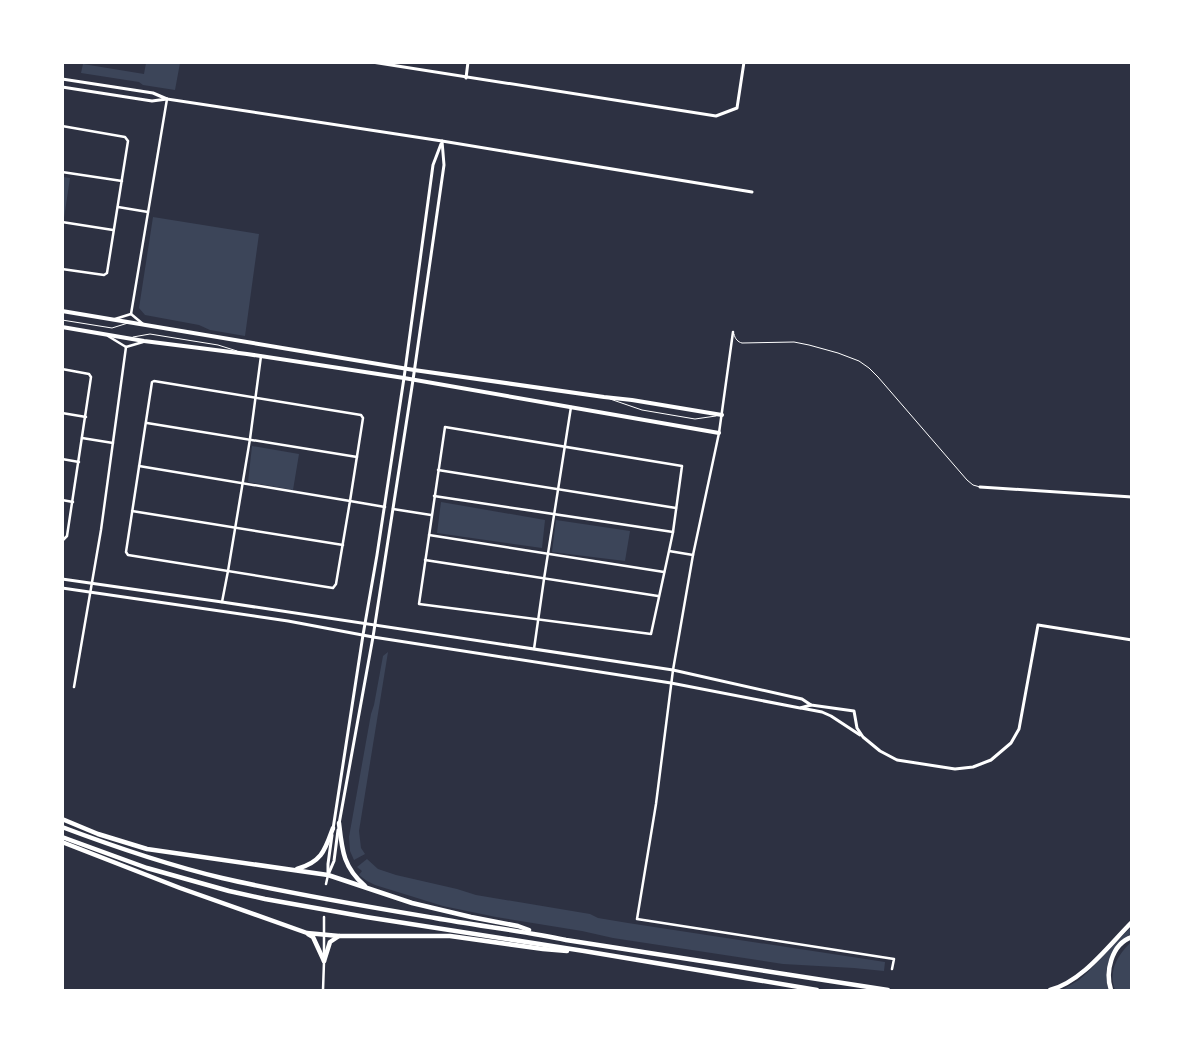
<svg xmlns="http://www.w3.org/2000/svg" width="1194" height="1053" viewBox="0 0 1194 1053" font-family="Arial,sans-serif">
  <rect width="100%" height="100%" fill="#2d3142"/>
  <!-- green -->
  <g fill="#3c4559">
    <path d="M 146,63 L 180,63 L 175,90 L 143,85 L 139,82 L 81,73 L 83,64 L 144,74 Z"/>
    <path d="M 63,177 L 70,178 L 64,218 L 62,218 Z"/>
    <path d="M 153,217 L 259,234 L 245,336 L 210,330 L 199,325 L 145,315 L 139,308 Z"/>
    <path d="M 252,446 L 299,454 L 293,490 L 248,482 Z"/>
    <path d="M 441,502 L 545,520 L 542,548 L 437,533 Z"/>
    <path d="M 556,520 L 630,531 L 625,561 L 552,552 Z"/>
    <path d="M 388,652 L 359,831 L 361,848 L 365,854 L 354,860 L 350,851 L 349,837 L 371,714 L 374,705 L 383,656 Z"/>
    <path d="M 367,859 L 378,869 L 396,875 L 457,889 L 476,895 L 590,914 L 598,918 L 628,923 L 885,962 L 884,971 L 854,968 L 783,964 L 613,938 L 582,931 L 496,917 L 443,906 L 375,885 L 367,881 L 359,875 L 362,871 L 357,867 Z"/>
    <path d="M 1131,927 L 1131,934 C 1127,936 1125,938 1122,942 C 1108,955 1103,972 1109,990 L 1062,990 L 1079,980 L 1088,972 Z"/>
    <path d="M 1131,942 L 1131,990 L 1115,990 C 1108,971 1117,956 1131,942 Z"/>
  </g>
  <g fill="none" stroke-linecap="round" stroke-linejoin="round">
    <!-- service -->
    <g stroke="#fff" stroke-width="1">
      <path d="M 62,320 L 112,328 L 128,323"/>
      <path d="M 734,334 C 735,339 738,342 742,343 L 794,342 L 809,345 L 838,353 L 859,361 L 869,368 L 878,377 L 967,480 L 973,485 L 980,487"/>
      <path d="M 133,337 L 150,334 L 218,345 L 237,351"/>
      <path d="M 610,399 L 642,410 L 695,419 L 716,416"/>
    </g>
    <!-- minor -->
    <g stroke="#fff" stroke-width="2.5">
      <path d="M 62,126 L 125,137 L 128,141 L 107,273 L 104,275 L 62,269"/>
      <path d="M 62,172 L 122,181"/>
      <path d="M 118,207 L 148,212"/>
      <path d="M 62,222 L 113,230"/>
      <path d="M 131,314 L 167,99"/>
      <path d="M 131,314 L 143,324"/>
      <path d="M 115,319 L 131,314"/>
      <path d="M 733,332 L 719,433 L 693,555 L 673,670 L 656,804 L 637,919 L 894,959 L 892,969"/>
      <path d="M 108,336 L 126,347"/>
      <path d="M 126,347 L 143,342"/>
      <path d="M 62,369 L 89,374 L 91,377 L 67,536 L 62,541"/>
      <path d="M 62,413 L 86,417"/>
      <path d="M 147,423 L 357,457"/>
      <path d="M 82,438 L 113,443"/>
      <path d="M 62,459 L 79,462"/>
      <path d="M 139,466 L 350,501 L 336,584 L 333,588 L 128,555 L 126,552 L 152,382 L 154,381 L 361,415 L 363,418 L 350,501 L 385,507"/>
      <path d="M 438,470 L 676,508"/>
      <path d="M 434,496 L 673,532"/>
      <path d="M 62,500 L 73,502"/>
      <path d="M 393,509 L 431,515"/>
      <path d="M 132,511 L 343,545"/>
      <path d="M 429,535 L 664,572"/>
      <path d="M 669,551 L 651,634 L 419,604 L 445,427 L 682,466 L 673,532 L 669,551 L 693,555"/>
      <path d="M 425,560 L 658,596"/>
      <path d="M 222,602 L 228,571 L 250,439 L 261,356"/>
      <path d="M 534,649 L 544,579 L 571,407"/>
      <path d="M 74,687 L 101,530 L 126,347"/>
      <path d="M 326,884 L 328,875"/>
      <path d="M 324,957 L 324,917"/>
      <path d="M 323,990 L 324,962"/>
    </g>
    <!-- tertiary -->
    <g stroke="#fff" stroke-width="3">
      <path d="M 372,62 L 716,116 L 737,108 L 744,62"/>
      <path d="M 466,78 L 468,62"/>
      <path d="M 62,79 L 153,93 L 167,99 L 152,101 L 62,87"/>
      <path d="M 167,99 L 442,141 L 752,192"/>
      <path d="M 980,487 L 1132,497"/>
      <path d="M 62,579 L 222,602 L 673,670 L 802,699 L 811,705 L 854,711 L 857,728 L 863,737 L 880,751 L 897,760 L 955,769 L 973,767 L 991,760 L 1011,743 L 1019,729 L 1038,625 L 1132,640"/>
      <path d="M 62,588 L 288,621 L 373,637 L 671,683 L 800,708 L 811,705"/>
      <path d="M 801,708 L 822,712 L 831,716 L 860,735"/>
      <path d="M 339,824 L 373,637 L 413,380 L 444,165 L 442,141"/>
      <path d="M 333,829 L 363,635 L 377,555 L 404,378 L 433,165 L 441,144"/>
      <path d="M 328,873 L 328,864 L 332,835"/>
      <path d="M 328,875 L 334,861 L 338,830"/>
    </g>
    <!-- secondary -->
    <g stroke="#fff" stroke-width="4">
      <path d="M 62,311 L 414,370 L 604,397 L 632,400 L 722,415"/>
      <path d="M 62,327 L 144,341 L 247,354 L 404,378 L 719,433"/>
    </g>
    <!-- trunk -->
    <g stroke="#fff" stroke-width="4.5">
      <path d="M 62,819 L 98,834 L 147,849 L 328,875 L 412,903 L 471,917 L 518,926 L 529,930"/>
      <path d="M 339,823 C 342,850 343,867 365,886"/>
      <path d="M 62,827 C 115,847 168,865 222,878 C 292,894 364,906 435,918 C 479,926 523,931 566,940 L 888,990"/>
      <path d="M 62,837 L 147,868 L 229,891 L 265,899 L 366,917 L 584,951 L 817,990"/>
      <path d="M 62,842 L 180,888 L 307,933 L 339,936 L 450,936 L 543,949 L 567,951"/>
      <path d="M 297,869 C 322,862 325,850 333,828"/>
      <path d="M 308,934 L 313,937 L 324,961"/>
      <path d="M 324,961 L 330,942 L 339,936"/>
      <path d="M 1050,990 C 1083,981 1108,946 1132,922"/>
      <path d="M 1111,990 C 1105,973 1111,944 1132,937"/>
    </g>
  </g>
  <!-- border -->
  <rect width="1194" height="1053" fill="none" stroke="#ffffff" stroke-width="128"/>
</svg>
